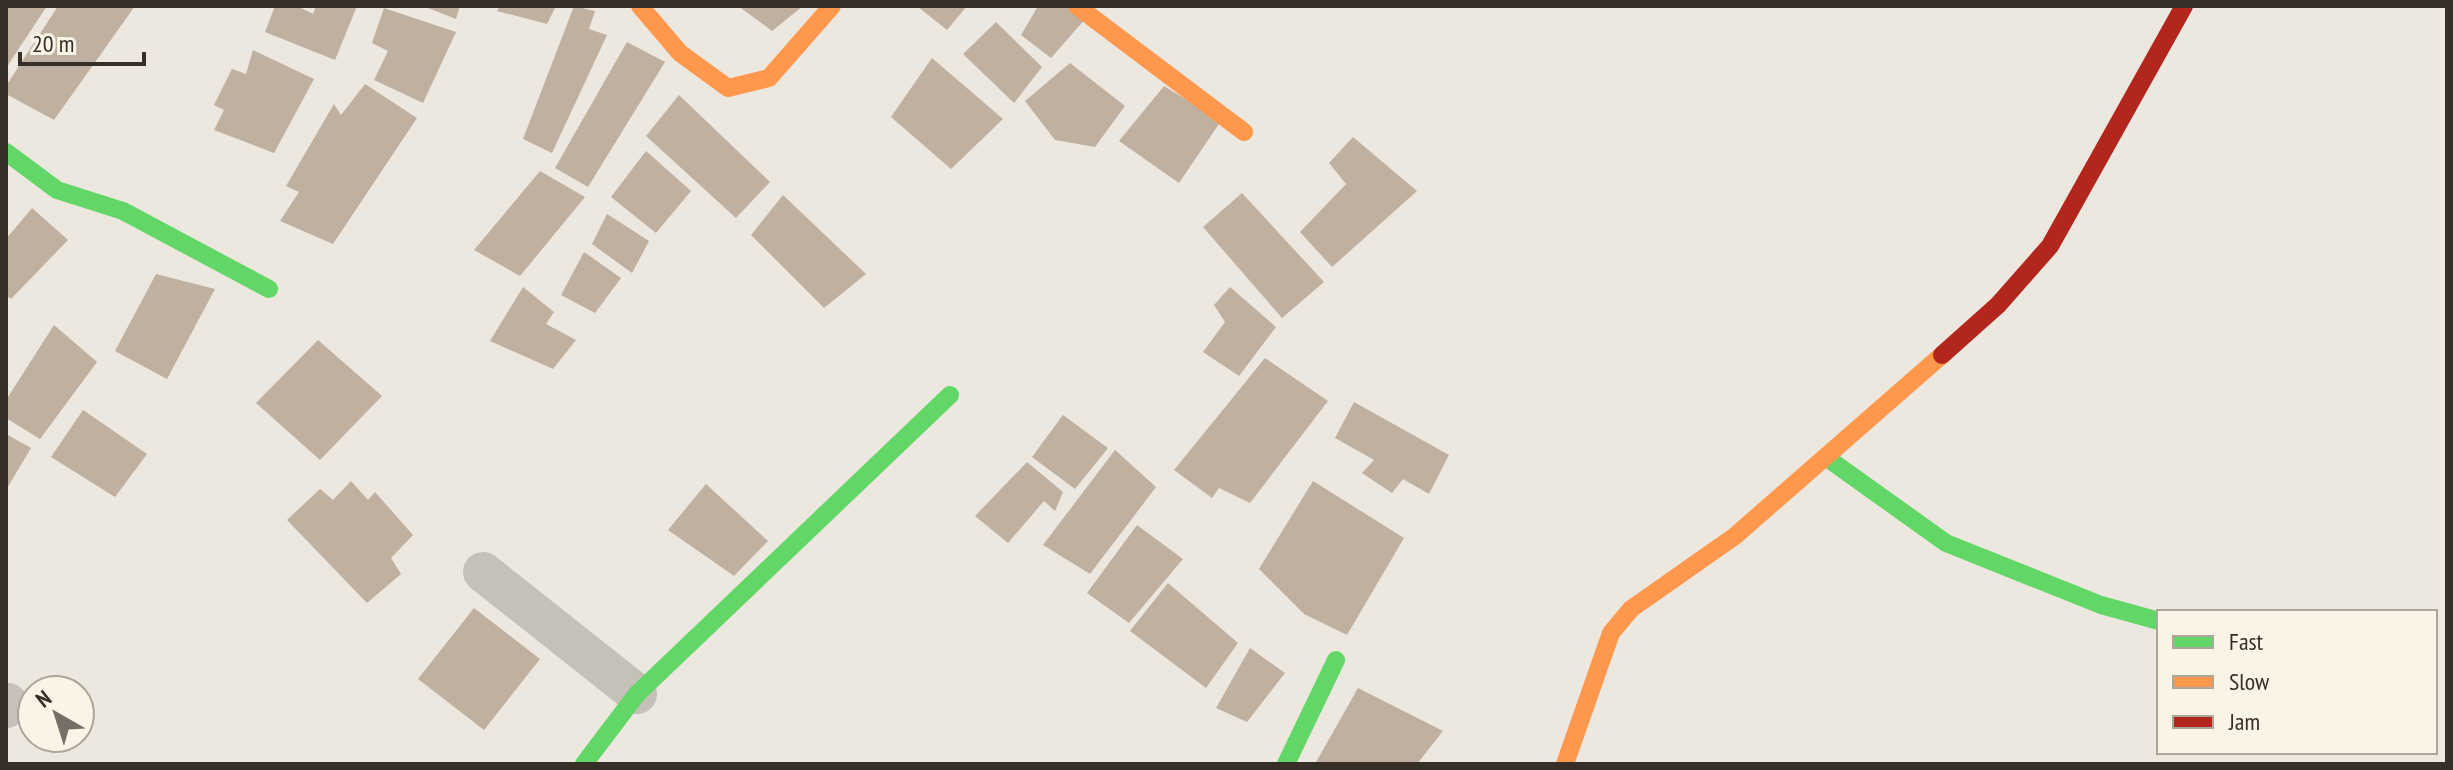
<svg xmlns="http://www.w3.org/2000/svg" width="2453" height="770" viewBox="0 0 2453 770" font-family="'PT Sans Narrow',sans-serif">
  <rect width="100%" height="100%" fill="#ece8df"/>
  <!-- building -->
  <g fill="#c0b0a0">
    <path d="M 6,6 L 47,6 L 6,68 Z"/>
    <path d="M 58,6 L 135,6 L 54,120 L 6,94 L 6,86 Z"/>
    <path d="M 275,6 L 297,6 L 313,14 L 316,6 L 357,6 L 335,60 L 265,32 Z"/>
    <path d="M 423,6 L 460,6 L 456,19 Z"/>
    <path d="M 500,6 L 556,6 L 547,24 L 497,11 Z"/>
    <path d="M 574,6 L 595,11 L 589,29 L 607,35 L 552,153 L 523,139 Z"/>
    <path d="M 743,6 L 803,6 L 772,31 L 741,8 Z"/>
    <path d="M 917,6 L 967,6 L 947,30 Z"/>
    <path d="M 1038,6 L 1067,6 L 1086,18 L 1051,58 L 1021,35 Z"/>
    <path d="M 384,8 L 456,32 L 423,103 L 374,80 L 388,51 L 372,43 Z"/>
    <path d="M 996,22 L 1042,67 L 1014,103 L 963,54 Z"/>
    <path d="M 627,42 L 665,62 L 588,187 L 555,168 Z"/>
    <path d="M 253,50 L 314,79 L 274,153 L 214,130 L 224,110 L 214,105 L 232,69 L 246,74 Z"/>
    <path d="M 932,58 L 1003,119 L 951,169 L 891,117 Z"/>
    <path d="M 1070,63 L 1125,106 L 1095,147 L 1055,140 L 1025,101 Z"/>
    <path d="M 365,84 L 417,118 L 333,244 L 280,221 L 299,192 L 286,186 L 334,104 L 341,115 Z"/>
    <path d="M 1164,86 L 1221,121 L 1179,183 L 1119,141 Z"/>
    <path d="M 679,95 L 770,182 L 736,218 L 646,136 Z"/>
    <path d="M 1353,137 L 1417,191 L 1332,267 L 1300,232 L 1346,184 L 1329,163 Z"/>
    <path d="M 646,151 L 691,191 L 656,233 L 611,197 Z"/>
    <path d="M 540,171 L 585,197 L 520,276 L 474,250 Z"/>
    <path d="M 1242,193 L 1324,282 L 1282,318 L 1203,227 Z"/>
    <path d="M 783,195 L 866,274 L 824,308 L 751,235 Z"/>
    <path d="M 32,208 L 68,240 L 11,299 L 6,295 L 6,239 Z"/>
    <path d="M 607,214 L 649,241 L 632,273 L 592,244 Z"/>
    <path d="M 584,252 L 621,278 L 595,313 L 561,295 Z"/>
    <path d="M 156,274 L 215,289 L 167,379 L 115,351 Z"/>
    <path d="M 523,287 L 554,312 L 546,324 L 576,340 L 553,369 L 490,341 Z"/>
    <path d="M 1230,287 L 1276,327 L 1239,376 L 1203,352 L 1225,322 L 1214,305 Z"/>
    <path d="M 54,325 L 97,362 L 40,439 L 6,418 L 6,400 Z"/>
    <path d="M 318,340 L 382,396 L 320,460 L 256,403 Z"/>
    <path d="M 1265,358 L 1328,401 L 1250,503 L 1219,488 L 1212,498 L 1174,470 Z"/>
    <path d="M 1354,402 L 1449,455 L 1429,494 L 1403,479 L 1392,493 L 1362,473 L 1374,460 L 1335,438 Z"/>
    <path d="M 83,410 L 147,454 L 115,497 L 51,457 Z"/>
    <path d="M 1063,415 L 1108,448 L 1075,489 L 1032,457 Z"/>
    <path d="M 6,434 L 31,448 L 6,490 Z"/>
    <path d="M 1115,450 L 1156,487 L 1090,574 L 1043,545 Z"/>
    <path d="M 1027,462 L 1063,492 L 1055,511 L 1044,501 L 1008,543 L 975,516 Z"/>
    <path d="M 351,481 L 368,500 L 375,492 L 413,535 L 391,558 L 401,574 L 367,603 L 287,520 L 320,489 L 333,500 Z"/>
    <path d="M 1313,481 L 1404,538 L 1347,635 L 1304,614 L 1259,569 Z"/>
    <path d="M 706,484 L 768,541 L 734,576 L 668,530 Z"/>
    <path d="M 1137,525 L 1183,559 L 1129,623 L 1087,593 Z"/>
    <path d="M 1168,583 L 1238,643 L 1206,688 L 1130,631 Z"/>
    <path d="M 474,608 L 540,659 L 484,730 L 418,679 Z"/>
    <path d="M 1250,648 L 1285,673 L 1247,722 L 1216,708 Z"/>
    <path d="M 1358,688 L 1443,731 L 1417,764 L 1315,764 Z"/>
  </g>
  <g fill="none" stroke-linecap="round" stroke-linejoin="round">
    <!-- street -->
    <g stroke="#c5c0b8" stroke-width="40">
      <path d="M 483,572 L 637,694"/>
      <path d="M 6,708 L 8,703"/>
    </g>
    <!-- fast -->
    <g stroke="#63d668" stroke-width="18">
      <path d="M 6,152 L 57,190 L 123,211 L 269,289"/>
      <path d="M 1827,458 L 1946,543 L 2101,605 L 2159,621"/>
      <path d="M 584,764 L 637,694 L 950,395"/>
      <path d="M 1286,764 L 1336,660"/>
    </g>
    <!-- slow -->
    <g stroke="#ff974d" stroke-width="18">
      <path d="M 640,6 L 680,53 L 728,88 L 769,78 L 832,6"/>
      <path d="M 1077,6 L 1244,132"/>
      <path d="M 1565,764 L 1611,633 L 1631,609 L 1735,536 L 1942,355"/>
    </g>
    <!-- jam -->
    <path stroke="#b3261e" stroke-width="18" d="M 1942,355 L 1998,305 L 2050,246 L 2184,6"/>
  </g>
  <!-- border -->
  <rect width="2453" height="770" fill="none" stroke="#362e27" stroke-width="16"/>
  <!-- legend -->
  <rect x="2157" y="610" width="280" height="144" fill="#f9f4e6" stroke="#aba59a" stroke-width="2"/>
  <rect x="2173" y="636" width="40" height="12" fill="#63d668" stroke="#aba59a" stroke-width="2"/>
  <text x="2229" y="650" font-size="24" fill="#362e27">Fast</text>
  <rect x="2173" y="676" width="40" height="12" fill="#ff974d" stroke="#aba59a" stroke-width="2"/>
  <text x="2229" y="690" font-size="24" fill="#362e27">Slow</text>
  <rect x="2173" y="716" width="40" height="12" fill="#b3261e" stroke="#aba59a" stroke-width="2"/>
  <text x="2229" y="730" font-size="24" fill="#362e27">Jam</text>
  <!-- north arrow -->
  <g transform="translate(56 714) rotate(321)"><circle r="38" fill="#f9f4e6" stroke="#aba59a" stroke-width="2"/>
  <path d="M0-6L14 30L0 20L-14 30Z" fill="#766f67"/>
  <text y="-12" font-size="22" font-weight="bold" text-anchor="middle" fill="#362e27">N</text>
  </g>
  <!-- scale -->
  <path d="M20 52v12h124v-12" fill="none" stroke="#362e27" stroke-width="4"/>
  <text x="32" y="52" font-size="24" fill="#362e27" stroke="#f9f4e6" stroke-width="6" paint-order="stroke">20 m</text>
</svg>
